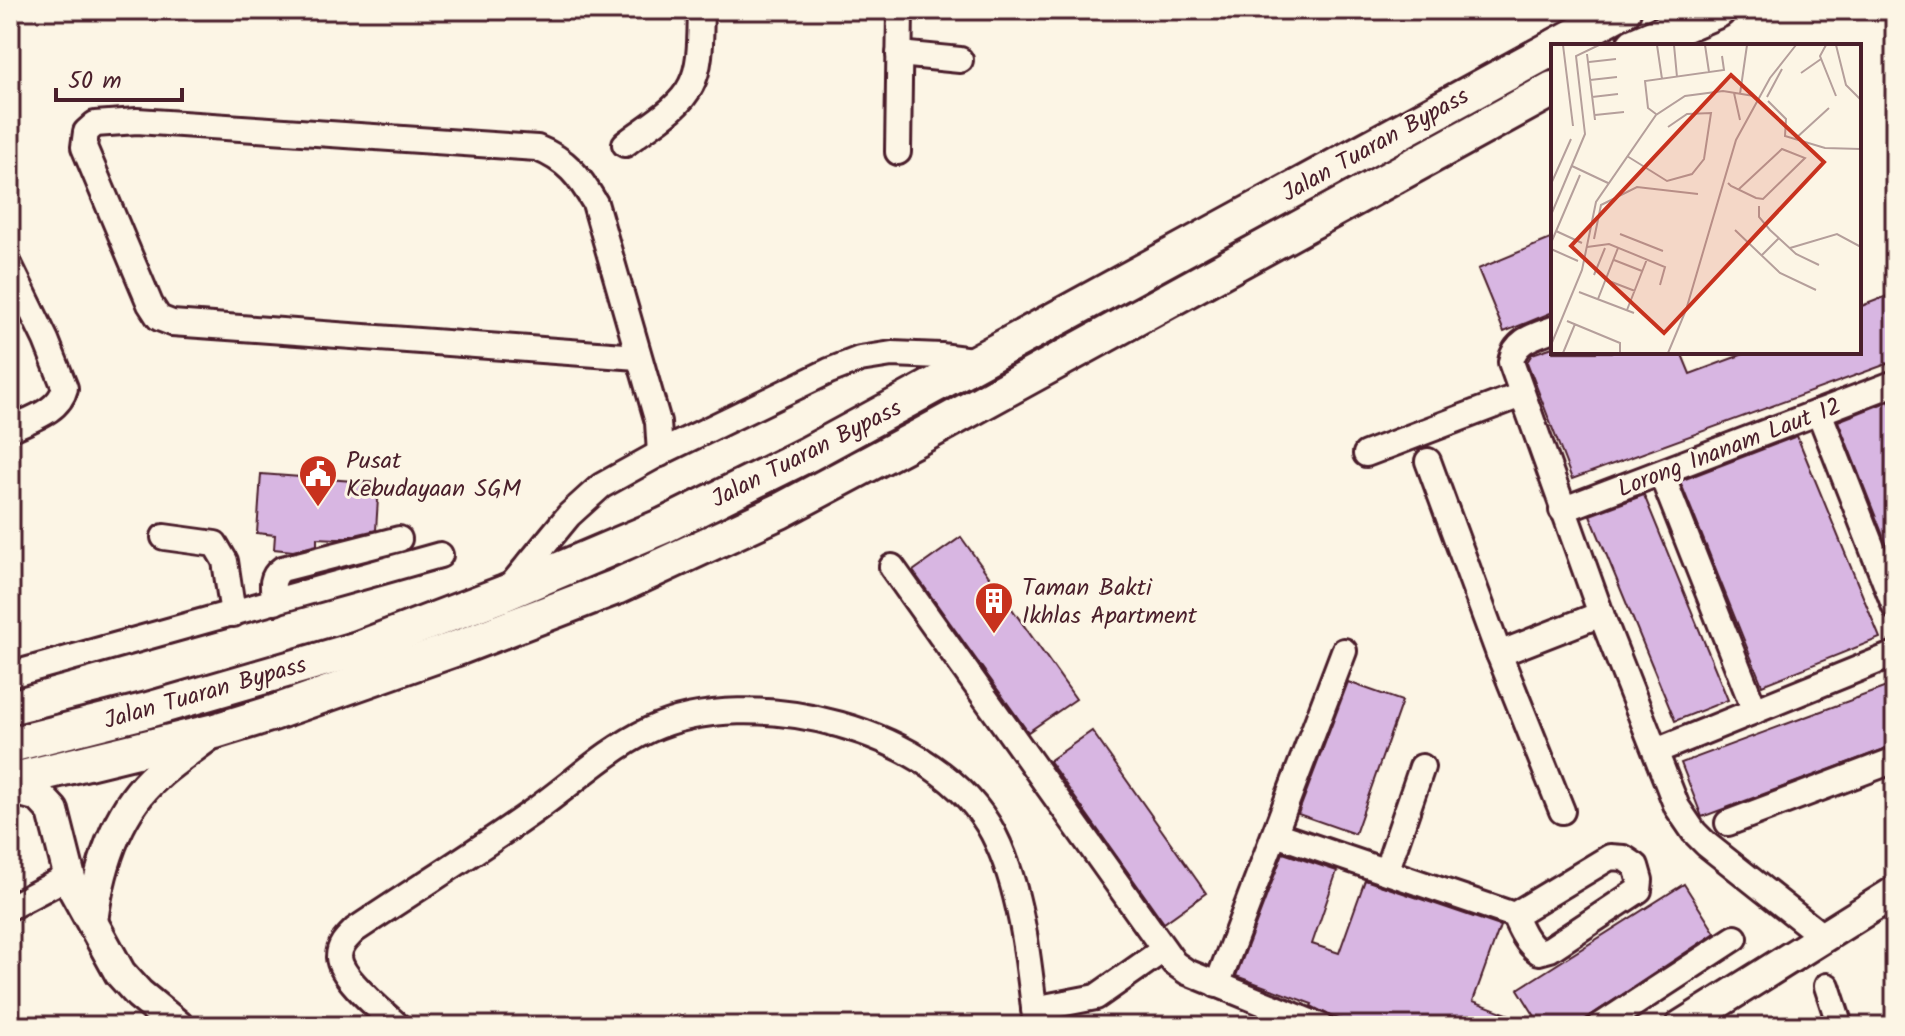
<svg xmlns="http://www.w3.org/2000/svg" width="1905" height="1036" viewBox="0 0 1905 1036" font-family="Kalam,sans-serif">
  <rect width="100%" height="100%" fill="#fcf5e5"/>
  <filter id="ink" filterUnits="userSpaceOnUse"><feTurbulence type="fractalNoise" baseFrequency=".0125" numOctaves="2"/><feDisplacementMap in="SourceGraphic" scale="16" xChannelSelector="R" yChannelSelector="G"/><feConvolveMatrix kernelMatrix="1 2 1 2 8 2 1 2 1" color-interpolation-filters="sRGB"/></filter>
  <g filter="url(#ink)">
    <!-- building -->
    <g fill="#d8b6e2" stroke="#4a1f2b" stroke-width="2">
      <path d="M 1553,238 L 1553,312 L 1504,332 L 1478,269 Z"/>
      <path d="M 1895,293 L 1895,361 L 1572,479 L 1527,362 L 1532,354 L 1553,347 L 1553,352 L 1681,352 L 1690,374 L 1749,352 L 1859,352 L 1859,307 Z"/>
      <path d="M 1889,401 L 1895,416 L 1895,566 L 1838,421 Z"/>
      <path d="M 1797,436 L 1880,638 L 1762,685 L 1680,481 Z"/>
      <path d="M 261,474 L 379,483 L 376,530 L 338,539 L 317,538 L 317,545 L 293,551 L 274,549 L 275,535 L 257,533 Z"/>
      <path d="M 1644,495 L 1728,700 L 1675,721 L 1590,515 Z"/>
      <path d="M 961,537 L 1076,699 L 1028,732 L 913,571 Z"/>
      <path d="M 1348,682 L 1402,701 L 1355,834 L 1298,814 Z"/>
      <path d="M 1889,686 L 1895,702 L 1895,745 L 1702,817 L 1681,763 Z"/>
      <path d="M 1092,731 L 1206,893 L 1164,923 L 1049,761 Z"/>
      <path d="M 1283,853 L 1337,871 L 1312,944 L 1339,953 L 1365,880 L 1500,926 L 1473,1001 L 1539,1026 L 1360,1026 L 1330,1016 L 1311,1006 L 1312,1004 L 1236,976 Z"/>
      <path d="M 1684,884 L 1715,933 L 1575,1026 L 1541,1026 L 1518,989 Z"/>
    </g>
    <g fill="none" stroke-linecap="round" stroke-linejoin="round">
      <!-- minor casing -->
      <g stroke="#4a1f2b" stroke-width="30">
        <g id="minor">
          <path d="M 899,54 L 960,60"/>
          <path d="M 625,144 C 646,127 679,110 691,85 C 702,64 700,33 701,10"/>
          <path d="M 898,152 L 900,10"/>
          <path d="M 10,266 L 46,340 L 65,388 C 59,412 30,419 10,429"/>
          <path d="M 1553,329 C 1534,336 1515,340 1511,362 L 1601,614 L 1677,807 L 1694,832 L 1706,844 L 1822,936"/>
          <path d="M 638,357 L 172,323 L 159,318 L 150,304 L 84,147 L 86,132 L 95,124 L 137,121 L 537,148 C 567,160 579,176 595,203 L 658,422 L 660,454"/>
          <path d="M 1819,412 L 1895,607"/>
          <path d="M 1366,454 L 1521,395"/>
          <path d="M 1428,461 L 1499,654 L 1562,811"/>
          <path d="M 1661,473 L 1755,711"/>
          <path d="M 1562,510 L 1895,383"/>
          <path d="M 164,537 L 215,544 L 225,561 L 233,614"/>
          <path d="M 892,567 L 1174,963 L 1187,972 L 1320,1026"/>
          <path d="M 509,588 L 569,515 L 601,486 L 666,450 L 829,371 L 860,359 L 892,354 L 941,356 L 980,361"/>
          <path d="M 275,602 C 273,589 269,578 282,569 L 399,539"/>
          <path d="M 1499,654 L 1601,614"/>
          <path d="M 10,675 L 440,555"/>
          <path d="M 1656,751 L 1895,654"/>
          <path d="M 1728,823 L 1895,760"/>
          <path d="M 1275,834 L 1514,915 C 1520,929 1526,943 1539,952 L 1550,949 L 1639,890 L 1640,880 L 1636,866 L 1624,858 L 1610,857 L 1514,915"/>
          <path d="M 1386,872 L 1422,767"/>
          <path d="M 10,907 L 69,876"/>
          <path d="M 1217,985 L 1344,651"/>
          <path d="M 1827,986 L 1840,1026"/>
          <path d="M 1034,1009 L 1096,997 L 1163,950"/>
          <path d="M 398,1026 C 383,1012 340,978 339,957 C 339,945 347,938 355,930 C 413,891 473,854 531,813 C 571,785 605,751 649,730 C 752,682 939,729 993,833 C 1022,889 1029,963 1036,1026"/>
          <path d="M 1600,1026 L 1735,938"/>
        </g>
      </g>
      <!-- major casing -->
      <g stroke="#4a1f2b" stroke-width="36">
        <g id="major">
          <path d="M 10,788 L 39,796 L 53,811 L 72,886 L 120,973 L 139,994 L 178,1026"/>
          <path d="M 92,921 C 99,869 116,810 158,774 C 175,759 195,746 213,732"/>
          <path d="M 1681,1026 L 1895,892"/>
        </g>
      </g>
      <!-- highway casing -->
      <g stroke="#4a1f2b" stroke-width="40">
        <g id="highway">
          <path d="M 1556,46 L 1623,10"/>
          <path d="M 1634,46 L 1718,10"/>
          <path d="M 10,745 L 148,710 L 358,649 L 505,593 L 663,526 L 808,454 L 1553,48"/>
          <path d="M 10,781 L 215,731 L 273,713 L 460,647 L 616,587 L 780,511 L 921,436 L 1553,89"/>
        </g>
      </g>
      <!-- minor -->
      <use href="#minor" stroke="#fcf5e5" stroke-width="24"/>
      <!-- major -->
      <use href="#major" stroke="#fcf5e5" stroke-width="30"/>
      <!-- highway -->
      <use href="#highway" stroke="#fcf5e5" stroke-width="34"/>
    </g>
  </g>
  <!-- icons -->
  <defs>
    <g id="civic-pin" transform="scale(2)"><path d="M0 17L-7.5 6A9.5 9.5 0 1 1 7.5 6Z" fill="#c8321e" stroke="#fcf5e5"/><path d="M-.6-6.5H3V-4.5H.6V-3L4-1V1h2V6H-6V1h2V-1L-.6-3ZM-1.2 2.5V6h2.4V2.5Z" fill="#fff"/></g>
    <g id="building-pin" transform="scale(2)"><path d="M0 17L-7.5 6A9.5 9.5 0 1 1 7.5 6Z" fill="#c8321e" stroke="#fcf5e5"/><path d="M-4-6H4V6H1V3H-1V6H-4ZM-2.5-4.3h1.7v1.8h-1.7ZM.8-4.3h1.7v1.8H.8ZM-2.5-1h1.7V.8h-1.7ZM.8-1h1.7V.8H.8Z" fill="#fff"/></g>
  </defs>
  <g fill-rule="evenodd">
    <use href="#civic-pin" x="318" y="474"/>
    <use href="#building-pin" x="994" y="601"/>
  </g>
  <g text-anchor="middle" stroke-width="6" stroke-linejoin="round" paint-order="stroke">
    <!-- street labels -->
    <g font-size="24" fill="#4a1f2b" stroke="#fcf5e5">
      <text transform="translate(1375 144) rotate(-29)" y="8">Jalan Tuaran Bypass</text>
      <text transform="translate(1729 447) rotate(-21)" y="8">Lorong Inanam Laut 12</text>
      <text transform="translate(806 453) rotate(-27)" y="8">Jalan Tuaran Bypass</text>
      <text transform="translate(205 692) rotate(-16)" y="8">Jalan Tuaran Bypass</text>
    </g>
    <!-- poi labels -->
    <g font-size="24" fill="#4a1f2b" stroke="#fcf5e5" text-anchor="start">
      <text x="346" y="468">Pusat<tspan x="346" dy="28">Kebudayaan SGM</tspan></text>
      <text x="1022" y="595">Taman Bakti<tspan x="1022" dy="28">Ikhlas Apartment</tspan></text>
    </g>
  </g>
  <!-- overview -->
  <g transform="translate(1551 44)">
    <rect width="310" height="310" fill="#fcf5e5"/>
    <path fill="none" stroke="#b59f9b" stroke-width="2" d="M 12,1 L 22,82M 106,1 L 111,35M 123,1 L 126,33M 154,1 L 158,28M 275,1 L 269,12 L 285,52M 285,1 L 295,41 L 310,56M 36,10 L 44,76M 38,18 L 65,15M 250,29 L 270,15M 39,36 L 66,33M 183,49 L 189,76M 189,50 L 196,1M 41,53 L 67,50M 216,53 L 231,25M 217,57 L 235,75 L 234,92 L 274,104 L 310,105M 105,70 L 97,64 L 94,37 L 173,26 L 171,12M 44,71 L 73,68M 244,95 L 278,64M 76,112 L 116,137 L 141,130 L 153,115 L 160,69 L 136,70 L 117,83M 21,122 L 57,139M 177,139 L 180,142 L 205,154 L 212,155 L 254,114 L 231,105 L 188,145M 0,140 L 20,95M 208,162 L 208,173 L 219,186 L 245,210 L 268,221M 0,171 L 34,90 L 25,12 L 48,1M 184,186 L 229,229 L 265,246M 5,187 L 31,199M 69,190 L 112,207M 43,195 L 50,161 L 86,143 L 147,150M 0,199 L 29,131M 36,203 L 58,200 L 114,223 L 109,241M 239,204 L 286,190 L 310,203M 0,205 L 27,217M 211,211 L 228,194M 63,216 L 91,227M 43,231 L 54,204M 58,237 L 84,247M 28,248 L 83,269M 47,255 L 67,204M 76,266 L 96,215M 16,277 L 69,299 L 69,309M 0,301 L 31,226 L 45,158 L 105,71 L 134,52 L 172,47 L 203,52M 12,309 L 24,280M 117,309 L 135,266 L 185,96 L 219,34 L 245,1"/>
    <path fill="#c8321e" fill-opacity="0.15" stroke="#c8321e" stroke-width="4" d="M 180,31 L 273,118 L 113,289 L 20,202 Z"/>
    <rect width="310" height="310" fill="none" stroke="#4a1f2b" stroke-width="4"/>
  </g>
  <!-- margin -->
  <rect width="1905" height="1036" fill="none" stroke="#fcf5e5" stroke-width="40"/>
  <rect x="20" y="20" width="1865" height="996" fill="none" stroke="#4a1f2b" stroke-width="3" filter="url(#ink)"/>
  <!-- scale -->
  <path d="M56 88v12h126v-12" fill="none" stroke="#4a1f2b" stroke-width="4"/>
  <text x="68" y="88" font-size="24" fill="#4a1f2b" stroke="#fcf5e5" stroke-width="6" paint-order="stroke">50 m</text>
</svg>
